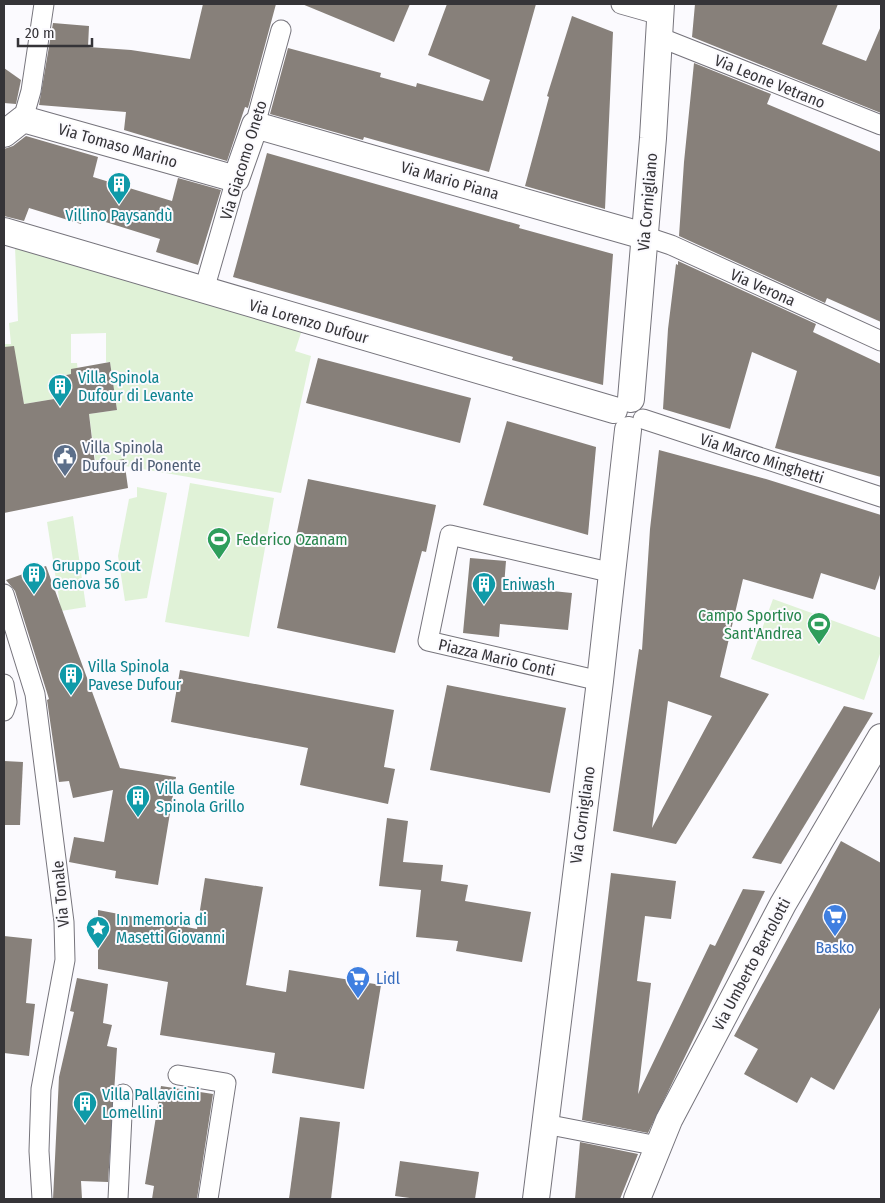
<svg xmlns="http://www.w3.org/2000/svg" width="885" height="1203" viewBox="0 0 885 1203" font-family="'Fira Sans Condensed',sans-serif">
  <rect width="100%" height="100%" fill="#fbfafe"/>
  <!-- green -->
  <g fill="#e0f2d7">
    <path d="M 15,247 L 302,330 L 295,351 L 311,356 L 281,493 L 125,466 L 96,464 L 89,414 L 117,410 L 110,362 L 106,362 L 106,333 L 71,334 L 71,363 L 77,363 L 78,373 L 62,376 L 66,397 L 24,404 L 20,381 L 4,385 L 4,344 L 11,344 L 9,323 L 18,321 Z"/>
    <path d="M 190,483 L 274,498 L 249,637 L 165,622 Z"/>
    <path d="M 137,487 L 167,493 L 147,598 L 125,601 L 118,556 L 129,499 L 137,497 Z"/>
    <path d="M 73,516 L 86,607 L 61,611 L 47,522 Z"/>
    <path d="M 773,599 L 881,638 L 881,651 L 864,700 L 751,659 Z"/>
  </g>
  <!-- building -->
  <g fill="#87807a" fill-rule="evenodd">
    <path d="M 203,4 L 276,4 L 248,108 L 245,107 L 227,161 L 124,130 L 126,112 L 39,105 L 53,23 L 89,26 L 88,47 L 131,50 L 190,59 Z"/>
    <path d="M 302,4 L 410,4 L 394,42 Z"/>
    <path d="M 447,4 L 536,4 L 489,172 L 364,137 L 363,140 L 270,114 L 288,48 L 381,73 L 380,77 L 416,87 L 417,83 L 483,101 L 490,80 L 428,55 Z"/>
    <path d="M 695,4 L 838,4 L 822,44 L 866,61 L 881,26 L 881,113 L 692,37 Z"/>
    <path d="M 572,16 L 613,32 L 605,209 L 525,186 L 549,97 L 547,96 Z"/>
    <path d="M 694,63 L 771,94 L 767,104 L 881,152 L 881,322 L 827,298 L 825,303 L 679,236 L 684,162 Z"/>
    <path d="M 4,68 L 21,80 L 16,104 L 4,103 Z"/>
    <path d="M 26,136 L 98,157 L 93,177 L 172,201 L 178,178 L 221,190 L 198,265 L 156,252 L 160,239 L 83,215 L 81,224 L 29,208 L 24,221 L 4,216 L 4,149 L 13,146 Z"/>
    <path d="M 267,153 L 520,225 L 519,228 L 613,254 L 603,385 L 512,360 L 513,357 L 233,277 Z"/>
    <path d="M 678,261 L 816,324 L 813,332 L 881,364 L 881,477 L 775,448 L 797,371 L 752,352 L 730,429 L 663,409 L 668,329 L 676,264 L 678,265 Z"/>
    <path d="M 14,346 L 24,404 L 66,397 L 62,376 L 71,374 L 71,369 L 110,362 L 117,410 L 89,414 L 95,464 L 124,459 L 128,488 L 4,513 L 4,347 Z"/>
    <path d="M 318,358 L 471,398 L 460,443 L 306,403 Z"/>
    <path d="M 507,421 L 596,447 L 588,535 L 483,505 Z"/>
    <path d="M 659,450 L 766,479 L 881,515 L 881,572 L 875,590 L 821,573 L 813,599 L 743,579 L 720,677 L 769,694 L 676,844 L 613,831 L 639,649 L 642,650 L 650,529 ZM 668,701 L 712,716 L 652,828 Z"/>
    <path d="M 308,479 L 436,505 L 426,552 L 422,551 L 395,653 L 277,628 Z"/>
    <path d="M 470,558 L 506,561 L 504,586 L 572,593 L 568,630 L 500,624 L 499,637 L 463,633 Z"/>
    <path d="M 46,566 L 120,768 L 176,777 L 158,885 L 115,878 L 116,871 L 69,862 L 74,837 L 104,842 L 113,790 L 73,798 L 69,781 L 59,782 L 47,700 L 49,699 L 15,591 L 6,580 Z"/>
    <path d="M 180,670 L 394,710 L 384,767 L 395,769 L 388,804 L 300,785 L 308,748 L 171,722 Z"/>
    <path d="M 447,685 L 566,708 L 550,793 L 430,770 Z"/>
    <path d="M 844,706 L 873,713 L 781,864 L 752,858 Z"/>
    <path d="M 4,761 L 23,762 L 20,825 L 4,825 Z"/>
    <path d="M 387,818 L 408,821 L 403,862 L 443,865 L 441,881 L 468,885 L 465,901 L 531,912 L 522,962 L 456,951 L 458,941 L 416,937 L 421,890 L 379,886 Z"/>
    <path d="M 841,841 L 881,863 L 881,1006 L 834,1090 L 811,1077 L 797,1103 L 744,1074 L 758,1049 L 734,1036 Z"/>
    <path d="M 611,873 L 676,881 L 671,919 L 645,916 L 637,981 L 651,983 L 638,1094 L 710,944 L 715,946 L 743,889 L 765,891 L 648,1133 L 582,1120 Z"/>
    <path d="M 205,878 L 263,887 L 246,985 L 286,992 L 289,970 L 381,985 L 364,1089 L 272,1073 L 275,1053 L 160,1035 L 168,982 L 98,969 L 98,910 L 197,929 Z"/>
    <path d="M 4,936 L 32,939 L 26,1003 L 35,1004 L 29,1056 L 4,1053 Z"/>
    <path d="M 77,978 L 108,984 L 103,1023 L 112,1025 L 107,1046 L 117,1048 L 108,1182 L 81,1181 L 82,1199 L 53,1199 L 59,1077 L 74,1012 L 70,1011 Z"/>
    <path d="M 161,1086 L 213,1094 L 197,1199 L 152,1199 L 154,1186 L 145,1184 Z"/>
    <path d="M 300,1117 L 340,1122 L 331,1199 L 289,1199 Z"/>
    <path d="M 580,1142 L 638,1154 L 620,1199 L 575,1199 Z"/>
    <path d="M 400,1161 L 479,1172 L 475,1199 L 417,1199 L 395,1196 Z"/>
  </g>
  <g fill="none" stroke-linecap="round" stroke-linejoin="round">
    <!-- street casing -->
    <g stroke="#76747c" stroke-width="21">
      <g id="street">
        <path d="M 621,4 L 660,15"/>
        <path d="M 659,37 L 881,125"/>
        <path d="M 23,119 L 31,91 L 44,4"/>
        <path d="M 255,125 L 281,30"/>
        <path d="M 644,236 L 671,245 L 881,341"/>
        <path d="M 204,290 L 236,179"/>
        <path d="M 643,419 L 881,497"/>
        <path d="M 4,594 L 35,694 L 64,922 L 65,960 L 41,1089 L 39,1151 L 42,1199"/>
        <path d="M 600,681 L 428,641 L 450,535 L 613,573"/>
        <path d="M 4,684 L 7,702 L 4,711"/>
        <path d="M 178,1075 L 226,1083 L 208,1199"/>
        <path d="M 545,1124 L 658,1146"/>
        <path d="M 118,1199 L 123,1094"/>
      </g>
    </g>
    <!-- secondary casing -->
    <g stroke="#76747c" stroke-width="28">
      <g id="secondary">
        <path d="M 4,134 L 23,119 L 236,179 L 255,125 L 644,236"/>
        <path d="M 4,231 L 614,410"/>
        <path d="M 631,399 L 653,138 L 661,4"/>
        <path d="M 536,1199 L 600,681 L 628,430"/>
        <path d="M 637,1199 L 669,1120 L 783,904 L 881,737"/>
      </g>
    </g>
    <!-- street -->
    <use href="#street" stroke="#fff" stroke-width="19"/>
    <!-- secondary -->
    <use href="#secondary" stroke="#fff" stroke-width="26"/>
  </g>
  <!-- icons -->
  <defs>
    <g id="building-pin" transform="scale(1.25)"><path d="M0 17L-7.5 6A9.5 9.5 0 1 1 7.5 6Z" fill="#0f9aa8" stroke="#fbfafe"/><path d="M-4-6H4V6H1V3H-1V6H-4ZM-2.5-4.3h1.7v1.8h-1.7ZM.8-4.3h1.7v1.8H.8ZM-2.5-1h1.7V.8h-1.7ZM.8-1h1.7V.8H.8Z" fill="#fff"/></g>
    <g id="civic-pin" transform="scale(1.25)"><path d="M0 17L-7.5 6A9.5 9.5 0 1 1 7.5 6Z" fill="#5c6f8a" stroke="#fbfafe"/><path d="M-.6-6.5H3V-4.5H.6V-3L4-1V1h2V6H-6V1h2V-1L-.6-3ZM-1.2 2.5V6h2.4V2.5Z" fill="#fff"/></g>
    <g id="stadium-pin" transform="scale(1.25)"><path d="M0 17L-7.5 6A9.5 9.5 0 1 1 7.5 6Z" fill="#2e9e5b" stroke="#fbfafe"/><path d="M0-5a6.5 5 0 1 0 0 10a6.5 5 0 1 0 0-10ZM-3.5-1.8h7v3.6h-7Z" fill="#fff"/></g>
    <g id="supermarket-pin" transform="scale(1.25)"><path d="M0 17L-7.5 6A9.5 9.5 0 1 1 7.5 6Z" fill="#3f7fe0" stroke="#fbfafe"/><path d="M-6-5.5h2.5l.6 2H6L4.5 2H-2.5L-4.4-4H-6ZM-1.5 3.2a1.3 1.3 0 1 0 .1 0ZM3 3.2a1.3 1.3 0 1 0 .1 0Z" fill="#fff"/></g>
    <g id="sight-pin" transform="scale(1.25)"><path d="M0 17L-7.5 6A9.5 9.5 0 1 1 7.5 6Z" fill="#0f9aa8" stroke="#fbfafe"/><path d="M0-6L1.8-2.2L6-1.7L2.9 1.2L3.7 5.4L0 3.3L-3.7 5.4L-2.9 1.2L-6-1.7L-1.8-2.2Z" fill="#fff"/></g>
  </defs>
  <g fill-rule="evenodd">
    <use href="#building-pin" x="119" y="184"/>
    <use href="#building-pin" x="60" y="386"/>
    <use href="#civic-pin" x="65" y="456"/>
    <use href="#stadium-pin" x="219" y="539"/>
    <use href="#building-pin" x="34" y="574"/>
    <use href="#building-pin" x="484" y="584"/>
    <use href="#stadium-pin" x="819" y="624"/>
    <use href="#building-pin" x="71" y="675"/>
    <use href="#building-pin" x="138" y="797"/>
    <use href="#supermarket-pin" x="835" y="916"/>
    <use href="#sight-pin" x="98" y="928"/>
    <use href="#supermarket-pin" x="358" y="978"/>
    <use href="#building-pin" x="85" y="1103"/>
  </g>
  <g text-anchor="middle" stroke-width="4" stroke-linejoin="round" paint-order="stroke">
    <!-- street labels -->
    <g font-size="16" fill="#353438" stroke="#fbfafe">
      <text transform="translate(770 81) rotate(22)" y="6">Via Leone Vetrano</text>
      <text transform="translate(118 145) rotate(16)" y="6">Via Tomaso Marino</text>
      <text transform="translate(243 160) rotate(-73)" y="6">Via Giacomo Oneto</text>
      <text transform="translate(450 180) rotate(16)" y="6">Via Mario Piana</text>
      <text transform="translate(647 202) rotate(-85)" y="6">Via Cornigliano</text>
      <text transform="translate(763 287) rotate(24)" y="6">Via Verona</text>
      <text transform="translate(309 321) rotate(16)" y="6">Via Lorenzo Dufour</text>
      <text transform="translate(762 458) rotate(18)" y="6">Via Marco Minghetti</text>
      <text transform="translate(497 657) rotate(13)" y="6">Piazza Mario Conti</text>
      <text transform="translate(582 815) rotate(-82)" y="6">Via Cornigliano</text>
      <text transform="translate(60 894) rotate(-95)" y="6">Via Tonale</text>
      <text transform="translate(751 964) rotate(-62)" y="6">Via Umberto Bertolotti</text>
    </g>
    <!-- culture labels -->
    <g font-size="16" fill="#0d838f" stroke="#fbfafe" text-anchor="start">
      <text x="119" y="221" text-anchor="middle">Villino Paysandù</text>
      <text x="78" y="383">Villa Spinola<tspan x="78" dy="18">Dufour di Levante</tspan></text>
      <text x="52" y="571">Gruppo Scout<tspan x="52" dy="18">Genova 56</tspan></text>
      <text x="502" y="590">Eniwash</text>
      <text x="88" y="672">Villa Spinola<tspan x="88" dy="18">Pavese Dufour</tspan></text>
      <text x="156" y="794">Villa Gentile<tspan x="156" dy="18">Spinola Grillo</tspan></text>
      <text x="116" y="925">In memoria di<tspan x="116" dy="18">Masetti Giovanni</tspan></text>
      <text x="102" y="1100">Villa Pallavicini<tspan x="102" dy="18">Lomellini</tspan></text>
    </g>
    <!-- service labels -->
    <g font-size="16" fill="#4e5e75" stroke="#fbfafe" text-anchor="start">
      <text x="82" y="453">Villa Spinola<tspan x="82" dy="18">Dufour di Ponente</tspan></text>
    </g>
    <!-- leisure labels -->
    <g font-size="16" fill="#27864d" stroke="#fbfafe" text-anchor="start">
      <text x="236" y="545">Federico Ozanam</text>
      <text x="802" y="621" text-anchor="end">Campo Sportivo<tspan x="802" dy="18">Sant'Andrea</tspan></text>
    </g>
    <!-- shop labels -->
    <g font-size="16" fill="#366cbe" stroke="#fbfafe">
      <text x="835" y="953">Basko</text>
      <text x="376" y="984" text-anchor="start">Lidl</text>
    </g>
  </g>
  <!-- border -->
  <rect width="885" height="1203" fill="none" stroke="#353438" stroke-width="10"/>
  <!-- scale -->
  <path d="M18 38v8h74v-8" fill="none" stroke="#353438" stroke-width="2.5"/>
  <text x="25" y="38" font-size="15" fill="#353438" stroke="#fbfafe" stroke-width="4" paint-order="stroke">20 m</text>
</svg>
